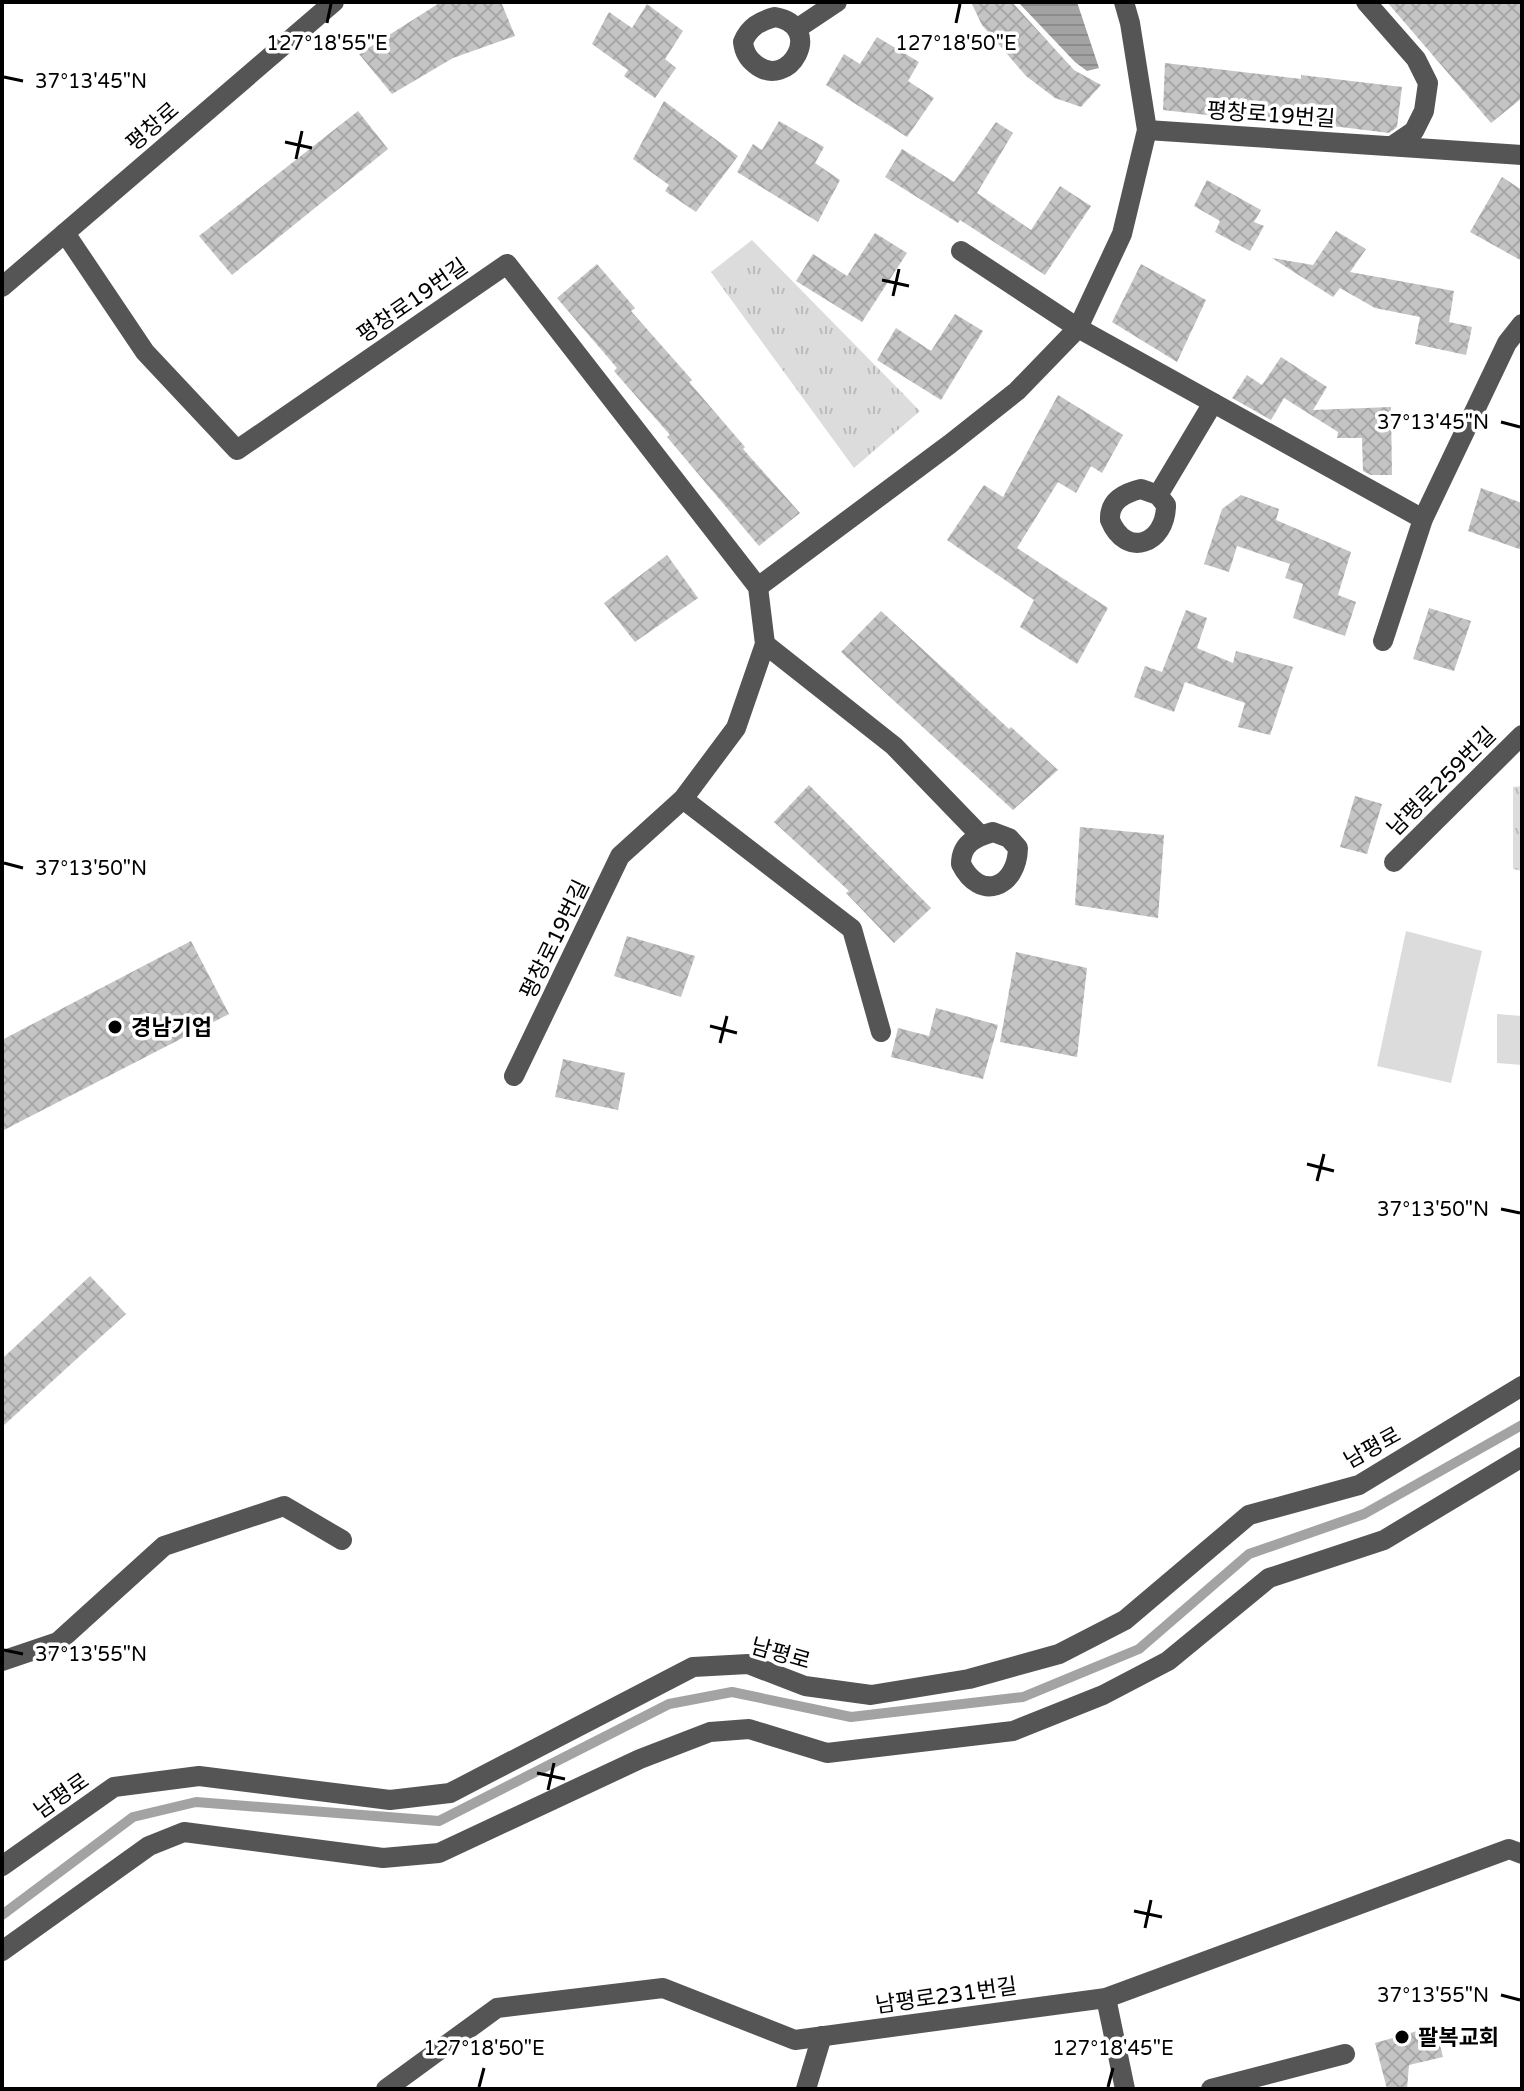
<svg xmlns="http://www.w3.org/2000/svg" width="1524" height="2091" viewBox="0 0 1524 2091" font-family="'Varela Round','Noto Sans KR',sans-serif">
  <defs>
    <pattern id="park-tufts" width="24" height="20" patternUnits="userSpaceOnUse" patternTransform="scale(2)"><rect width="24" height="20" fill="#dcdcdc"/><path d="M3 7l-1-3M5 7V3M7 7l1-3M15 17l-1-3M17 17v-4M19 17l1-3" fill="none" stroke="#bbb"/></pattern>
    <pattern id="water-rules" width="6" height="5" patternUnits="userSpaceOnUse" patternTransform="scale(2)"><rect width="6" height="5" fill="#a3a3a3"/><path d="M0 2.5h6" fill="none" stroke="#8b8b8b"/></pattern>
    <pattern id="building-cross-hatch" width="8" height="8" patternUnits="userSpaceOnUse" patternTransform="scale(2)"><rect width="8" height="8" fill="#c4c4c4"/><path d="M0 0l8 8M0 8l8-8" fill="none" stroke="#a7a7a7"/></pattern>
  </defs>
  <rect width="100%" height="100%" fill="#fff"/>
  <!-- park -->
  <g fill="url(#park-tufts)">
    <path d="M 752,240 L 920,411 L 854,468 L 711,272 Z"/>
    <path d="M 1522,786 L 1522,871 L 1513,869 L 1513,787 Z"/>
  </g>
  <!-- pitch -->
  <g fill="#dcdcdc">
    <path d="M 1406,931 L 1482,951 L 1451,1083 L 1377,1066 Z"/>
    <path d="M 1497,1014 L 1522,1016 L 1522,1065 L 1497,1063 Z"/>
  </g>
  <!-- water -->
  <path fill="url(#water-rules)" d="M 1018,2 L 1077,2 L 1099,68 L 1087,71 L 1075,62 Z"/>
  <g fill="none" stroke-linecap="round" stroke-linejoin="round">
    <!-- stream -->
    <path stroke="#a3a3a3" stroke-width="10" d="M 2,1915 L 133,1817 L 196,1802 L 439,1821 L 669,1704 L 732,1692 L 851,1717 L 1023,1697 L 1139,1649 L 1249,1554 L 1364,1514 L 1522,1425"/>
  </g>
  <!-- building -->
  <g fill="url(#building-cross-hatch)">
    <path d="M 441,2 L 501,2 L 515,36 L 453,58 L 392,94 L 359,54 Z"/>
    <path d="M 971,2 L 1012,2 L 1074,70 L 1101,85 L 1081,107 L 1055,98 L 1026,76 L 982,25 Z"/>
    <path d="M 1387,2 L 1522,2 L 1522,98 L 1491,123 Z"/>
    <path d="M 647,4 L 683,31 L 665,59 L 676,68 L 655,98 L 624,76 L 628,70 L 592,44 L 609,12 L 632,28 Z"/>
    <path d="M 877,37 L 919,62 L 908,81 L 934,98 L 907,137 L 826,85 L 844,54 L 860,64 Z"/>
    <path d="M 1165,63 L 1301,79 L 1301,75 L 1402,87 L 1397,127 L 1389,133 L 1260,117 L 1260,121 L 1163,110 Z"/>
    <path d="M 664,101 L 738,156 L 696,212 L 665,191 L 669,185 L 633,159 Z"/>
    <path d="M 358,111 L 388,149 L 232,275 L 199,236 Z"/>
    <path d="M 779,121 L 824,147 L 815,163 L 840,180 L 818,222 L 737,172 L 753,144 L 762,150 Z"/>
    <path d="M 996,122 L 1013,133 L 977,193 L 1031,230 L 1060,186 L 1091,206 L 1045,275 L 960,220 L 958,223 L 885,177 L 902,149 L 954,182 Z"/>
    <path d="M 1502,177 L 1522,190 L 1522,261 L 1470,232 Z"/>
    <path d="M 1207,180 L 1261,210 L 1254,222 L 1264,226 L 1250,251 L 1215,232 L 1220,221 L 1194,206 Z"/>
    <path d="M 1336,231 L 1366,249 L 1350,272 L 1454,291 L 1449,322 L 1472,327 L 1466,355 L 1415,344 L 1420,317 L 1375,308 L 1340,288 L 1333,297 L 1272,258 L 1313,265 Z"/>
    <path d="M 875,233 L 907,253 L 862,322 L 796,281 L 813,254 L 847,276 Z"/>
    <path d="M 597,264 L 635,308 L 631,311 L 692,380 L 689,382 L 745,447 L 743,449 L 800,513 L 759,546 L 667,437 L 670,435 L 614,371 L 617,368 L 557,298 Z"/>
    <path d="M 1141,264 L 1206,300 L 1177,362 L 1112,322 Z"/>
    <path d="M 955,314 L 983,331 L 941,400 L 877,360 L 896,328 L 931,351 Z"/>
    <path d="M 1281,357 L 1327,387 L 1313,410 L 1391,407 L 1392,475 L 1371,475 L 1363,471 L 1362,438 L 1337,438 L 1338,432 L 1284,398 L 1271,420 L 1232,398 L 1247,375 L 1262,385 Z"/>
    <path d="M 1058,395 L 1123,435 L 1102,473 L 1091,466 L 1076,493 L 1058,482 L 1017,548 L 1108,608 L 1077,664 L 1020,627 L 1034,600 L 947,540 L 984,485 L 1003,497 Z"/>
    <path d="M 1481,488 L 1522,503 L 1522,550 L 1468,531 Z"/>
    <path d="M 1241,495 L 1279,509 L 1276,520 L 1351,552 L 1338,595 L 1356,602 L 1345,636 L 1293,618 L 1303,584 L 1285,578 L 1290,564 L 1237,546 L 1229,572 L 1204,564 L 1222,509 Z"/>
    <path d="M 667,555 L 698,598 L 635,642 L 604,603 Z"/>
    <path d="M 1429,608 L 1471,621 L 1454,671 L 1413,659 Z"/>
    <path d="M 1186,610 L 1207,618 L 1197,648 L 1233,663 L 1236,651 L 1293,667 L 1270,735 L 1238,727 L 1245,703 L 1185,682 L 1174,712 L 1134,697 L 1145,666 L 1162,672 Z"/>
    <path d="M 881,611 L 1009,729 L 1011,727 L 1058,770 L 1013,810 L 841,652 Z"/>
    <path d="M 809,785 L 931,908 L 894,943 L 846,893 L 849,891 L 774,822 Z"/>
    <path d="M 1355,796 L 1382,804 L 1367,854 L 1340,847 Z"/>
    <path d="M 1080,827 L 1164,835 L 1158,918 L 1075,905 Z"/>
    <path d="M 627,936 L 695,956 L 681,997 L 614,976 Z"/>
    <path d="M 191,941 L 229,1014 L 2,1131 L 2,1040 Z"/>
    <path d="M 1016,952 L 1087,968 L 1077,1057 L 1000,1042 Z"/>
    <path d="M 936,1008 L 998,1025 L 983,1079 L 891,1057 L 898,1028 L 929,1036 Z"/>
    <path d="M 563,1059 L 625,1073 L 618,1110 L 555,1097 Z"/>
    <path d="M 90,1276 L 126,1314 L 2,1427 L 2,1359 Z"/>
    <path d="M 1435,2026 L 1443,2057 L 1409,2065 L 1407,2089 L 1387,2089 L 1375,2043 Z"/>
  </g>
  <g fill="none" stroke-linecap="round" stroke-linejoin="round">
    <!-- minor -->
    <g stroke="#555" stroke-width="20">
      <path d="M 1366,2 L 1416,59 L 1428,83 L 1424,111 L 1414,131 L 1392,146"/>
      <path d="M 775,17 C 826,26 789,92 755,64 C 747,58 744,51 743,42 C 749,27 760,21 775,17 Z"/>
      <path d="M 798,28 L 837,2"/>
      <path d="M 1147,130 L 1522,155"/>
      <path d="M 65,233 L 145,352 L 237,450 L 507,264 L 758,587 L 765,644 L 736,728 L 683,799 L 620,856 L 514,1076"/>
      <path d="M 961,251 L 1078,328 L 1423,519"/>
      <path d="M 2,287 L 334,2"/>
      <path d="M 1141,489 L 1158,495 L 1166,505 C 1166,544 1126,559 1110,520 C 1109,501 1124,493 1141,489 Z"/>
      <path d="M 1158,495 L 1213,403"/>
      <path d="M 758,587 L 950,444 L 1017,391 L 1078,328 L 1122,234 L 1147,130 L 1130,23 L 1124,2"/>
      <path d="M 1383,641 L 1423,519 L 1507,343 L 1522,324"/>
      <path d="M 765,644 L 894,746 L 980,835"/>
      <path d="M 683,799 L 852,929 L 881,1032"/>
      <path d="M 993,832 L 1009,838 L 1018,848 C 1017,888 980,902 961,864 C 961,844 975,837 993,832 Z"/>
      <path d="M 1394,862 L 1522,735"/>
      <path d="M 2,1661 L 58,1642 L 164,1546 L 284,1506 L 342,1540"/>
      <path d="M 2,1866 L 114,1787 L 199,1776 L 390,1800 L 450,1793 L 693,1667 L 748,1664 L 805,1686 L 871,1695 L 969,1679 L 1059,1654 L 1125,1620 L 1249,1515 L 1359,1485 L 1522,1386"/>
      <path d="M 2,1951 L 149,1846 L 184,1832 L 383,1858 L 439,1853 L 640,1759 L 710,1732 L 749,1729 L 827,1753 L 1013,1731 L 1103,1695 L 1168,1661 L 1269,1578 L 1384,1540 L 1522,1457"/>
      <path d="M 1106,1998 L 1125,2089"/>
      <path d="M 386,2089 L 497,2008 L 663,1988 L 795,2040 L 1106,1998 L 1509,1849 L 1522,1854"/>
      <path d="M 806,2089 L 822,2036"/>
      <path d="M 1211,2089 L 1345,2054"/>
    </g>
  </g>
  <!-- ticks -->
  <path fill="none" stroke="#000" stroke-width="3" d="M 327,23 L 331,4M 956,23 L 960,4M 4,77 L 23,81M 285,142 L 312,148M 296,159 L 302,131M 882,280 L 909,286M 893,296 L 899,269M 1501,422 L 1520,427M 4,863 L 23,868M 710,1026 L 737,1033M 720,1043 L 727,1016M 1307,1164 L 1334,1171M 1317,1181 L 1324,1154M 1501,1209 L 1520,1213M 4,1650 L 23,1654M 537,1773 L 565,1779M 548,1790 L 554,1763M 1134,1911 L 1162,1917M 1145,1928 L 1151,1900M 1501,1995 L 1520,2000M 479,2087 L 484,2068M 1108,2087 L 1113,2068"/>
  <!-- markers -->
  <g fill="#000" stroke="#fff" stroke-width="3">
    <circle cx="115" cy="1027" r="8"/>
    <circle cx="1402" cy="2037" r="8"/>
  </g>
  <g text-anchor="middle" stroke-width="7" stroke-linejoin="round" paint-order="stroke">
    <!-- street labels -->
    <g font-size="22" fill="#000" stroke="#fff">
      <text transform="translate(1271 114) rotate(4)" y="8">평창로19번길</text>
      <text transform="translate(152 126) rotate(-41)" y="8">평창로</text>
      <text transform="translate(412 300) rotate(-35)" y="8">평창로19번길</text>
      <text transform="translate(1441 781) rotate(-45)" y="8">남평로259번길</text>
      <text transform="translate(554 939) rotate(-64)" y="8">평창로19번길</text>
      <text transform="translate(1372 1447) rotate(-29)" y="8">남평로</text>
      <text transform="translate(781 1653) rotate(16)" y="8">남평로</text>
      <text transform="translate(61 1795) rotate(-35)" y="8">남평로</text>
      <text transform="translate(946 1995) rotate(-8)" y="8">남평로231번길</text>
    </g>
    <!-- poi labels -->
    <g font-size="22" font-weight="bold" fill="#000" stroke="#fff" text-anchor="start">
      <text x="131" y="1035">경남기업</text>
      <text x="1418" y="2045">팔복교회</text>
    </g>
  </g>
  <g font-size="20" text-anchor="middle" fill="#000" stroke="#fff" stroke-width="7" stroke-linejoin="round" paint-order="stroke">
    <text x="327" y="50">127°18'55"E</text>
    <text x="956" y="50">127°18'50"E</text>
    <text x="91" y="88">37°13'45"N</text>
    <text x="1433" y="429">37°13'45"N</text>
    <text x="91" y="875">37°13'50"N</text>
    <text x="1433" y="1216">37°13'50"N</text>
    <text x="91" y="1661">37°13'55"N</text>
    <text x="1433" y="2002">37°13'55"N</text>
    <text x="484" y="2055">127°18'50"E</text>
    <text x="1113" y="2055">127°18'45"E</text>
  </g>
  <!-- border -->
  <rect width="1524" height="2091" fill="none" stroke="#000000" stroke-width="8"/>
</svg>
